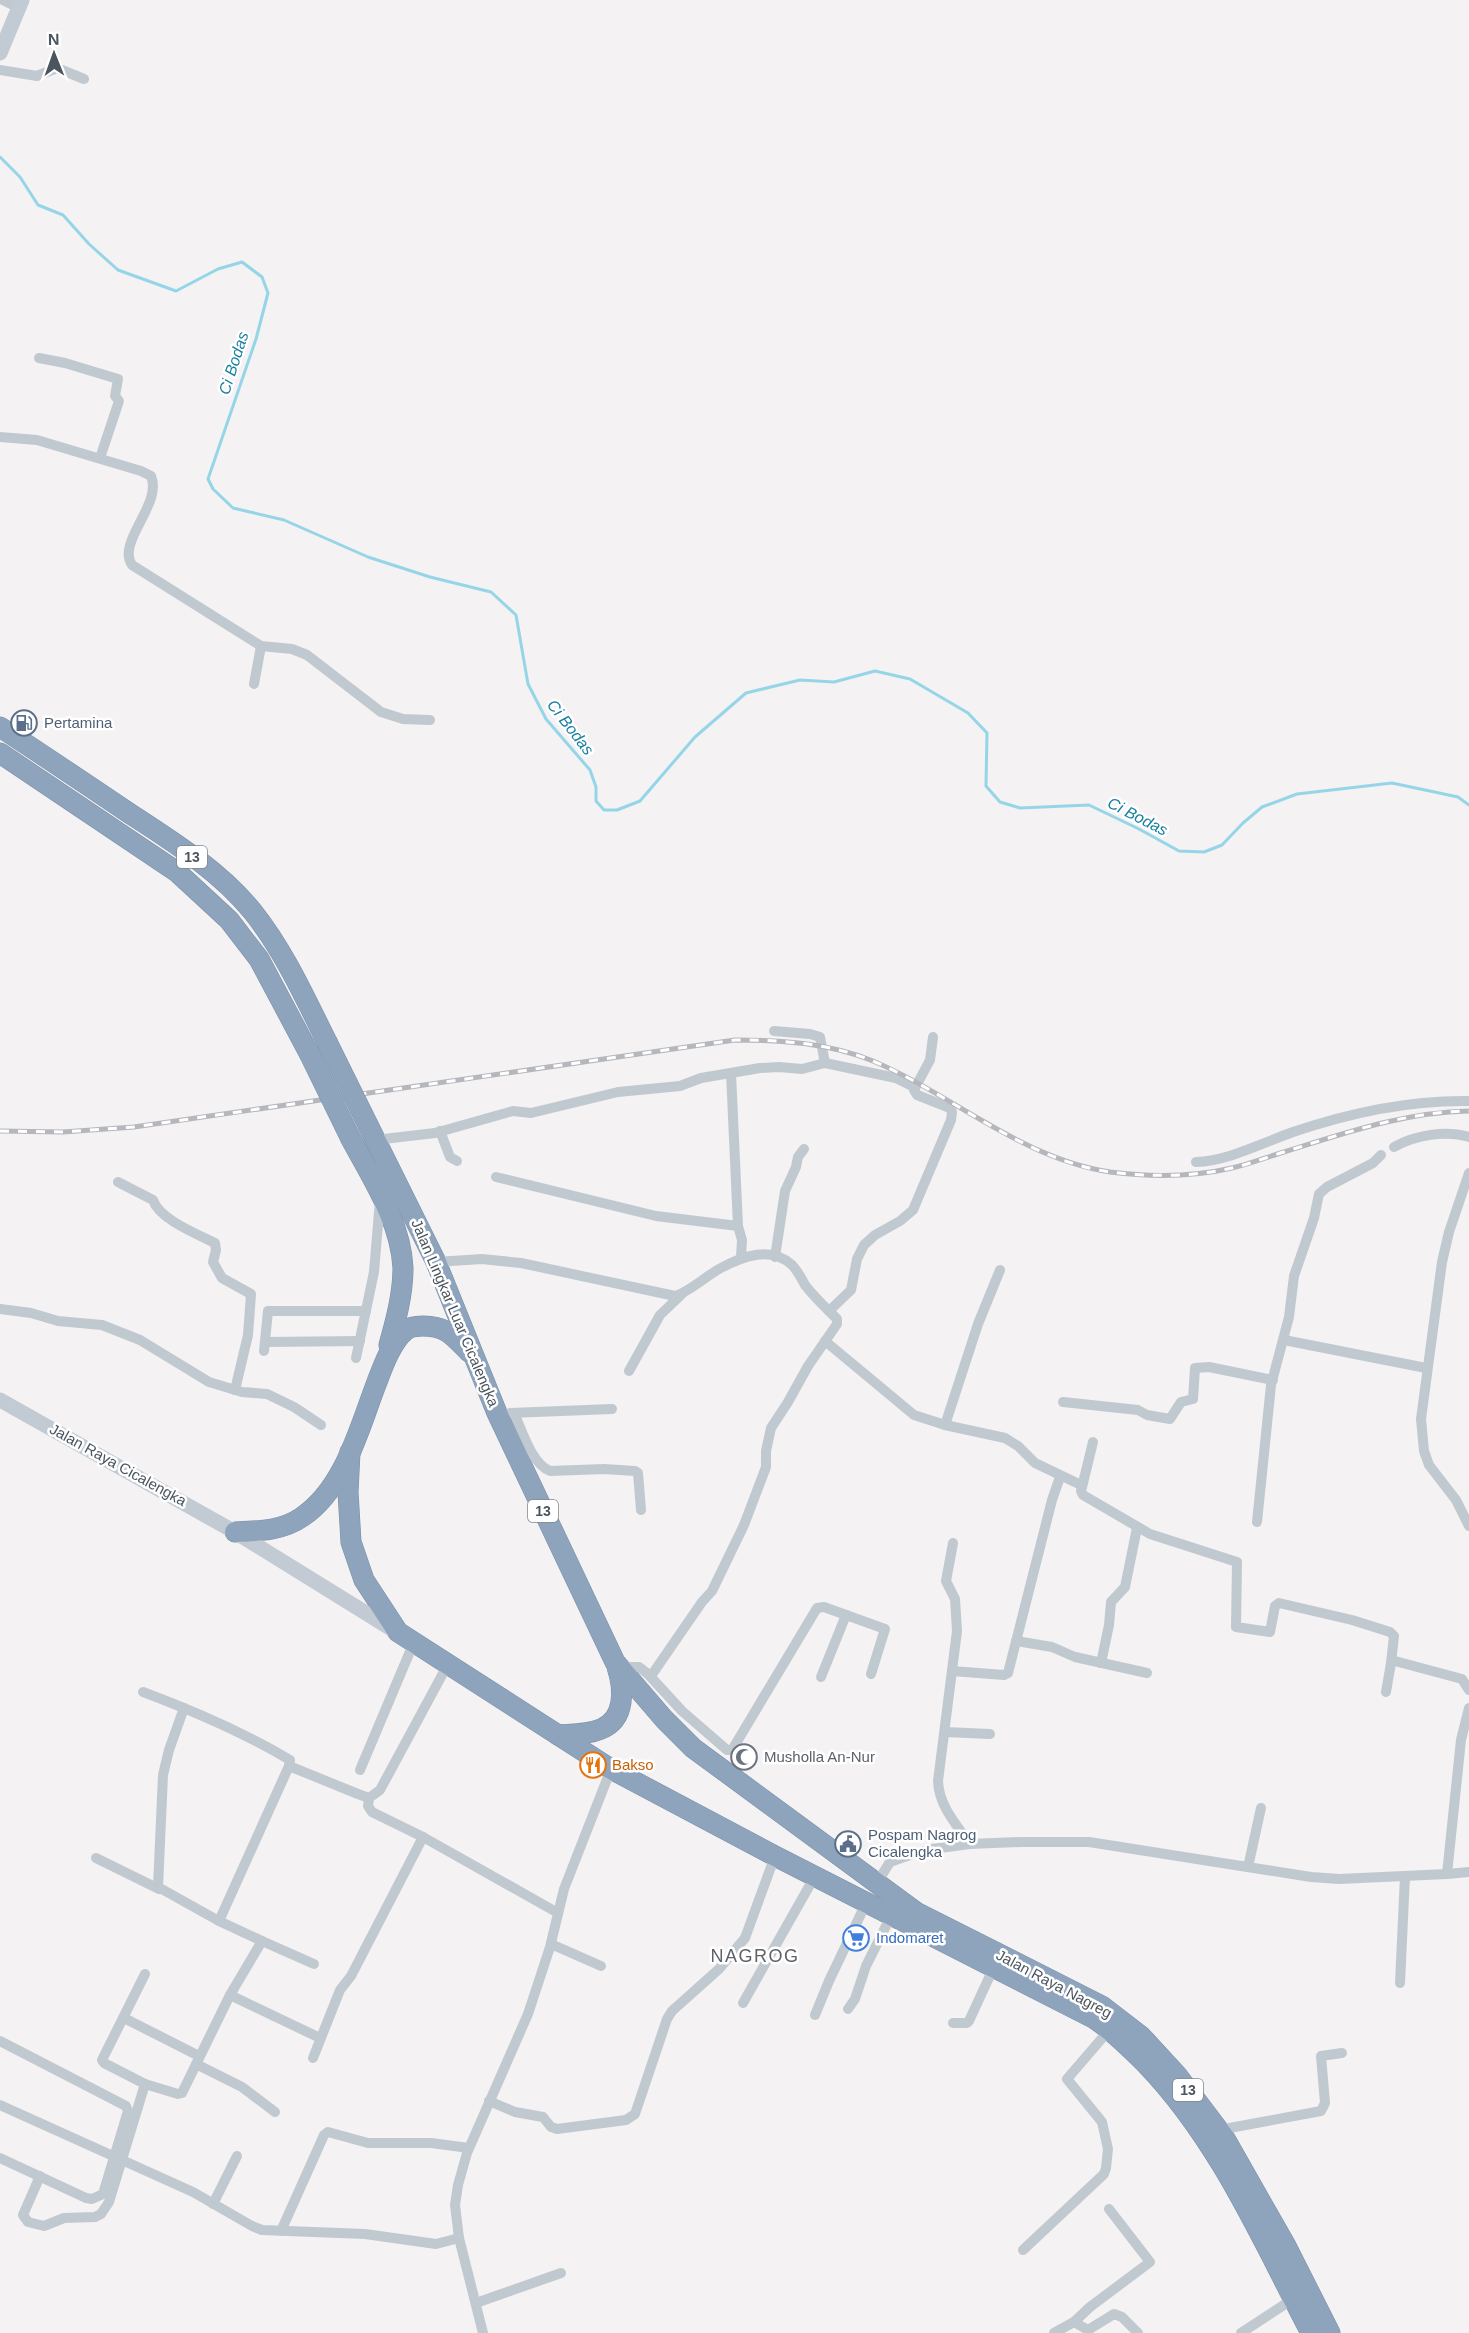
<svg xmlns="http://www.w3.org/2000/svg" width="1469" height="2333" viewBox="0 0 1469 2333" font-family="Helvetica,sans-serif">
  <rect width="100%" height="100%" fill="#f4f2f2"/>
  <g fill="none" stroke-linecap="round" stroke-linejoin="round">
    <!-- stream -->
    <path stroke="#95d5e8" stroke-width="3" d="M 0,157 L 20,177 L 38,205 L 63,215 L 89,244 L 118,270 L 176,291 L 218,269 L 242,262 L 262,277 L 268,293 L 256,339 L 208,479 L 213,489 L 233,508 L 284,520 L 368,557 L 430,577 L 491,592 L 516,615 L 528,684 L 546,719 L 590,770 L 596,787 L 596,801 L 604,810 L 617,810 L 640,801 L 695,737 L 746,693 L 800,680 L 834,682 L 875,671 L 910,679 L 968,713 L 987,733 L 986,786 L 1000,802 L 1020,808 L 1089,805 L 1139,829 L 1179,851 L 1204,852 L 1222,845 L 1243,823 L 1262,807 L 1297,794 L 1392,783 L 1458,797 L 1469,805"/>
    <!-- highway casing -->
    <g stroke="#798fa9" stroke-width="21">
      <g id="highway">
        <path d="M 0,727 C 43,755 86,784 129,813 C 172,841 220,871 253,912 C 284,951 305,998 327,1042"/>
        <path d="M 0,753 L 177,872 L 229,920 L 259,959 L 309,1053"/>
        <path d="M 369,1127 L 436,1262 L 497,1413 L 615,1662 L 664,1719 L 693,1748 L 916,1912 L 1102,2006 L 1141,2036 L 1177,2075 L 1224,2137 L 1286,2246 L 1330,2333"/>
        <path d="M 351,1139 C 372,1178 401,1222 403,1268 C 403,1294 396,1320 389,1345"/>
        <path d="M 350,1452 L 348,1492 L 351,1542 L 364,1580 L 398,1632 L 611,1769 L 775,1856 L 1095,2019 C 1114,2032 1130,2048 1146,2064 C 1220,2141 1262,2240 1311,2333"/>
        <path d="M 235,1532 C 258,1531 282,1531 302,1517 C 345,1488 359,1428 377,1382 C 383,1366 392,1341 406,1330 C 410,1327 418,1326 423,1326 C 447,1326 453,1336 469,1352"/>
        <path d="M 558,1735 C 572,1734 587,1735 601,1729 C 626,1719 624,1688 617,1667"/>
      </g>
    </g>
    <!-- street -->
    <g stroke="#c1c9d0" stroke-width="10">
      <path d="M 3,0 L 19,8"/>
      <path d="M 0,70 L 37,76 L 57,68 L 84,79"/>
      <path d="M 39,358 L 65,363 L 118,379 L 115,396 L 119,401 L 100,458"/>
      <path d="M 0,437 L 37,440 L 141,471 L 151,476 C 163,504 116,542 132,565 L 261,646 L 292,649 L 307,655 L 381,712 L 403,719 L 430,720"/>
      <path d="M 254,684 L 261,646"/>
      <path d="M 774,1031 L 810,1034 L 820,1037 L 825,1063"/>
      <path d="M 731,1073 L 738,1226"/>
      <path d="M 440,1131 L 450,1157 L 457,1161"/>
      <path d="M 375,1140 L 435,1133 L 513,1111 L 531,1113 L 618,1092 L 680,1086 L 701,1078 L 760,1068 L 779,1067 L 802,1069 L 825,1063 L 896,1078 L 914,1087"/>
      <path d="M 1394,1147 C 1415,1135 1446,1130 1469,1137"/>
      <path d="M 1196,1162 C 1228,1161 1262,1143 1293,1132 C 1349,1113 1409,1100 1469,1101"/>
      <path d="M 1469,1173 L 1449,1232 L 1442,1262 L 1421,1419 L 1424,1451 L 1429,1465 L 1456,1500 L 1469,1526"/>
      <path d="M 496,1177 L 656,1216 L 738,1226 L 742,1240 L 741,1257"/>
      <path d="M 118,1182 L 153,1200 C 159,1219 197,1234 215,1243 L 216,1250 L 213,1262 L 222,1278 L 251,1294 L 248,1335 L 235,1390"/>
      <path d="M 775,1257 L 785,1191 L 796,1167 L 798,1157 L 804,1149"/>
      <path d="M 436,1262 L 482,1259 L 521,1263 L 675,1296 C 689,1292 705,1277 719,1269 C 741,1257 770,1245 792,1265 C 798,1271 801,1278 805,1285 C 814,1297 826,1308 837,1319 L 837,1324 L 808,1366 L 788,1402 L 771,1428 L 766,1451 L 766,1467 L 744,1525 L 712,1591 L 702,1602 L 651,1676"/>
      <path d="M 0,1309 L 31,1313 L 58,1321 L 102,1325 L 140,1340 L 209,1382 L 242,1392 L 267,1394 L 294,1407 L 321,1425"/>
      <path d="M 829,1311 L 851,1290 L 857,1259 L 864,1245 L 875,1235 L 900,1221 L 913,1210 L 951,1120 L 952,1112 L 950,1108 L 917,1095 L 914,1090 L 930,1060 L 933,1037"/>
      <path d="M 1284,1340 L 1426,1368"/>
      <path d="M 825,1341 L 914,1415 L 945,1425 L 1005,1438 L 1018,1446 L 1035,1463 L 1079,1484 L 1083,1483 L 1093,1442"/>
      <path d="M 265,1342 L 360,1341"/>
      <path d="M 264,1351 L 268,1311 L 366,1311"/>
      <path d="M 356,1358 L 374,1272 L 380,1200"/>
      <path d="M 629,1371 L 660,1315 L 682,1294"/>
      <path d="M 1063,1402 L 1138,1410 L 1147,1415 L 1170,1419 L 1181,1402 L 1193,1399 L 1195,1368 L 1209,1367 L 1273,1380"/>
      <path d="M 510,1413 L 612,1409"/>
      <path d="M 514,1413 C 522,1430 531,1463 550,1471 L 604,1469 L 635,1471 L 638,1473 L 641,1510"/>
      <path d="M 945,1425 L 978,1324 L 1000,1270"/>
      <path d="M 1083,1483 L 1081,1491 L 1083,1495 L 1150,1534 L 1237,1562 L 1236,1627 L 1270,1632 L 1275,1606 L 1279,1603 L 1352,1620 L 1390,1632 L 1394,1636 L 1391,1663"/>
      <path d="M 1257,1522 L 1271,1385 L 1289,1317 L 1294,1276 L 1314,1218 L 1319,1194 L 1327,1187 L 1373,1163 L 1381,1155"/>
      <path d="M 953,1543 L 946,1581 L 955,1599 L 957,1631 L 938,1781 C 939,1806 956,1824 970,1844"/>
      <path d="M 1016,1641 L 1052,1647 L 1075,1657 L 1147,1673"/>
      <path d="M 1101,1663 L 1109,1625 L 1111,1602 L 1125,1587 L 1137,1528"/>
      <path d="M 619,1667 L 639,1667 L 648,1674 L 682,1711 L 727,1750 L 732,1750 L 817,1608 L 824,1607 L 885,1629 L 871,1674"/>
      <path d="M 952,1671 L 1004,1675 L 1008,1673 L 1052,1500 L 1060,1477"/>
      <path d="M 821,1677 L 846,1615"/>
      <path d="M 143,1692 C 194,1711 243,1732 290,1760 L 289,1766"/>
      <path d="M 1386,1692 L 1391,1663 L 1395,1661 L 1462,1679 L 1469,1690"/>
      <path d="M 184,1708 L 169,1750 L 163,1775 L 158,1887 L 219,1921"/>
      <path d="M 945,1732 L 990,1734"/>
      <path d="M 360,1770 L 414,1642"/>
      <path d="M 369,1798 L 368,1806 L 372,1812 L 423,1837 L 558,1913"/>
      <path d="M 96,1858 L 159,1889"/>
      <path d="M 1248,1867 L 1261,1808"/>
      <path d="M 1447,1874 L 1469,1872"/>
      <path d="M 875,1886 L 890,1862 L 910,1855 L 932,1849 L 970,1844 L 1021,1842 L 1089,1842 L 1311,1877 L 1339,1879 L 1447,1874 L 1461,1740 L 1469,1708"/>
      <path d="M 262,1941 L 314,1964"/>
      <path d="M 551,1944 L 601,1966"/>
      <path d="M 145,1974 L 102,2060 L 104,2063 L 145,2084"/>
      <path d="M 1400,1983 L 1405,1876"/>
      <path d="M 230,1995 L 320,2038"/>
      <path d="M 743,2003 L 815,1876"/>
      <path d="M 848,2009 L 855,1999 L 866,1966 L 891,1916"/>
      <path d="M 815,2015 L 829,1981 L 868,1899"/>
      <path d="M 124,2018 L 199,2056"/>
      <path d="M 953,2023 L 967,2023 L 969,2021 L 993,1969"/>
      <path d="M 0,2041 L 126,2106 L 128,2111 L 103,2194 L 92,2199 L 86,2198 L 0,2158"/>
      <path d="M 313,2058 L 340,1990 L 351,1976 L 423,1837"/>
      <path d="M 196,2064 L 242,2087 L 275,2112"/>
      <path d="M 489,2101 L 515,2112 L 543,2117 L 551,2127 L 557,2129 L 626,2120 L 635,2114 L 667,2019 L 672,2011 L 719,1969 L 745,1938 L 775,1856"/>
      <path d="M 0,2105 L 193,2192 L 252,2226 L 262,2230 L 365,2234 L 436,2244 L 459,2238"/>
      <path d="M 1219,2130 L 1321,2111 L 1325,2103 L 1321,2056 L 1342,2053"/>
      <path d="M 40,2176 L 23,2215 L 28,2222 L 44,2226 L 64,2218 L 95,2217 L 101,2214 L 109,2202 L 145,2084 L 178,2094 L 182,2093 L 230,1995 L 262,1941 L 219,1921 L 289,1766 L 358,1794 L 369,1798 L 380,1790 L 448,1664"/>
      <path d="M 213,2204 L 237,2156"/>
      <path d="M 281,2231 L 324,2135 L 328,2132 L 368,2143 L 431,2143 L 469,2148"/>
      <path d="M 1023,2250 L 1104,2174 L 1106,2168 L 1108,2149 L 1102,2122 L 1067,2079 L 1110,2029"/>
      <path d="M 476,2303 L 561,2273"/>
      <path d="M 1074,2322 L 1090,2307 L 1150,2262 L 1109,2209"/>
      <path d="M 483,2333 L 459,2238 L 455,2205 L 458,2185 L 467,2153 L 528,2014 L 550,1947 L 564,1889 L 611,1769"/>
      <path d="M 1054,2333 L 1074,2322 L 1088,2330 L 1114,2314 L 1122,2317 L 1138,2333"/>
      <path d="M 1241,2333 L 1293,2299"/>
    </g>
    <!-- secondary -->
    <g stroke="#c2cad4" stroke-width="15">
      <path d="M 0,53 L 22,0"/>
      <path d="M 0,1400 L 235,1532 L 395,1631"/>
    </g>
    <!-- highway -->
    <use href="#highway" stroke="#8ea4bd" stroke-width="20"/>
    <!-- rail casing -->
    <g stroke="#b5b7bc" stroke-width="5">
      <path id="rail" d="M 0,1131 L 63,1132 L 134,1127 L 735,1040 C 783,1040 829,1043 873,1061 C 953,1095 1022,1159 1110,1172 C 1150,1177 1193,1177 1232,1168 C 1250,1164 1267,1157 1284,1152 C 1345,1133 1405,1112 1469,1111"/>
    </g>
    <!-- rail -->
    <use href="#rail" stroke="#fff" stroke-width="3" stroke-dasharray="9" stroke-linecap="butt"/>
    <!-- highway-bridge casing -->
    <g stroke="#798fa9" stroke-width="21" stroke-linecap="butt">
      <g id="highway-bridge">
        <path d="M 327,1042 L 369,1127"/>
        <path d="M 309,1053 L 351,1139"/>
      </g>
    </g>
    <!-- highway-bridge -->
    <use href="#highway-bridge" stroke="#8ea4bd" stroke-width="20"/>
  </g>
  <!-- icons -->
  <defs>
    <g id="fuel-ring" transform="scale(1.35)"><circle r="9.5" fill="#fff" stroke="#5c6f8a" stroke-width="1.5"/><path d="M-5.5-6h7V0h2V4h1.3V-2.5L3-4.5l.8-.8L6-3V5H2.5V1h-1V6h-7ZM-4.2-4.7v3.2H.2V-4.7Z" fill="#5c6f8a"/></g>
    <g id="mosque-ring" transform="scale(1.35)"><circle r="9.5" fill="#fff" stroke="#6b7280" stroke-width="1.5"/><path d="M3.5-4.9A6 6 0 1 0 3.5 4.9A5 5 0 1 1 3.5-4.9Z" fill="#6b7280"/></g>
    <g id="restaurant-ring" transform="scale(1.35)"><circle r="9.5" fill="#fff" stroke="#e8710a" stroke-width="1.5"/><path d="M-5-6h1v4h1v-4h1v4h1v-4h1v5L-1.5 .5V6h-2V.5L-5-1ZM5-6V6H3V1.5H1.5Q1.5-4 5-6Z" fill="#e8710a"/></g>
    <g id="civic-ring" transform="scale(1.35)"><circle r="9.5" fill="#fff" stroke="#5c6f8a" stroke-width="1.5"/><path d="M-.6-6.5H3V-4.5H.6V-3L4-1V1h2V6H-6V1h2V-1L-.6-3ZM-1.2 2.5V6h2.4V2.5Z" fill="#5c6f8a"/></g>
    <g id="supermarket-ring" transform="scale(1.35)"><circle r="9.5" fill="#fff" stroke="#3f7fe0" stroke-width="1.5"/><path d="M-6-5.5h2.5l.6 2H6L4.5 2H-2.5L-4.4-4H-6ZM-1.5 3.2a1.3 1.3 0 1 0 .1 0ZM3 3.2a1.3 1.3 0 1 0 .1 0Z" fill="#3f7fe0"/></g>
  </defs>
  <g fill-rule="evenodd">
    <use href="#fuel-ring" x="24" y="723"/>
    <use href="#mosque-ring" x="744" y="1757"/>
    <use href="#restaurant-ring" x="593" y="1765"/>
    <use href="#civic-ring" x="848" y="1844"/>
    <use href="#supermarket-ring" x="856" y="1938"/>
  </g>
  <g text-anchor="middle" stroke-width="5" stroke-linejoin="round" paint-order="stroke">
    <!-- shield labels -->
    <g fill="#fff" stroke="#81888f" stroke-width="1.5">
      <rect x="177" y="846" width="30" height="22" rx="4.5"/>
      <rect x="528" y="1500" width="30" height="22" rx="4.5"/>
      <rect x="1173" y="2079" width="30" height="22" rx="4.5"/>
    </g>
    <g font-size="14" font-weight="bold" fill="#4b555f">
      <text x="192" y="862">13</text>
      <text x="543" y="1516">13</text>
      <text x="1188" y="2095">13</text>
    </g>
    <!-- service labels -->
    <g font-size="15" fill="#4e5e75" stroke="#fff" text-anchor="start">
      <text x="44" y="728">Pertamina</text>
      <text x="868" y="1840">Pospam Nagrog<tspan x="868" dy="17">Cicalengka</tspan></text>
    </g>
    <!-- street labels -->
    <g font-size="15" fill="#4b555f" stroke="#fff">
      <text transform="translate(455 1313) rotate(67)" y="5">Jalan Lingkar Luar Cicalengka</text>
      <text transform="translate(118 1465) rotate(29)" y="5">Jalan Raya Cicalengka</text>
      <text transform="translate(1054 1984) rotate(28)" y="5">Jalan Raya Nagreg</text>
    </g>
    <!-- worship labels -->
    <g font-size="15" fill="#5b616d" stroke="#fff" text-anchor="start">
      <text x="764" y="1762">Musholla An-Nur</text>
    </g>
    <!-- food labels -->
    <g font-size="15" fill="#c56008" stroke="#fff" text-anchor="start">
      <text x="612" y="1770">Bakso</text>
    </g>
    <!-- shop labels -->
    <g font-size="15" fill="#366cbe" stroke="#fff" text-anchor="start">
      <text x="876" y="1943">Indomaret</text>
    </g>
    <!-- water labels -->
    <g font-size="16" font-style="italic" fill="#167fa0" stroke="#fff">
      <text transform="translate(233 363) rotate(-72)" y="6">Ci Bodas</text>
      <text transform="translate(571 727) rotate(52)" y="6">Ci Bodas</text>
      <text transform="translate(1138 816) rotate(27)" y="6">Ci Bodas</text>
    </g>
    <!-- quarter labels -->
    <g font-size="18" letter-spacing="1.5" fill="#5f6267" stroke="#fff">
      <text x="755" y="1962">NAGROG</text>
    </g>
  </g>
  <!-- north arrow -->
  <g transform="translate(54 54) rotate(359)" stroke="#ffffff" stroke-width="4.5" paint-order="stroke">
  <path d="M0-4.5L10 22L0 15L-10 22Z" fill="#4b555f"/>
  <text y="-9" font-size="16" font-weight="bold" text-anchor="middle" fill="#4b555f">N</text>
  </g>
</svg>
